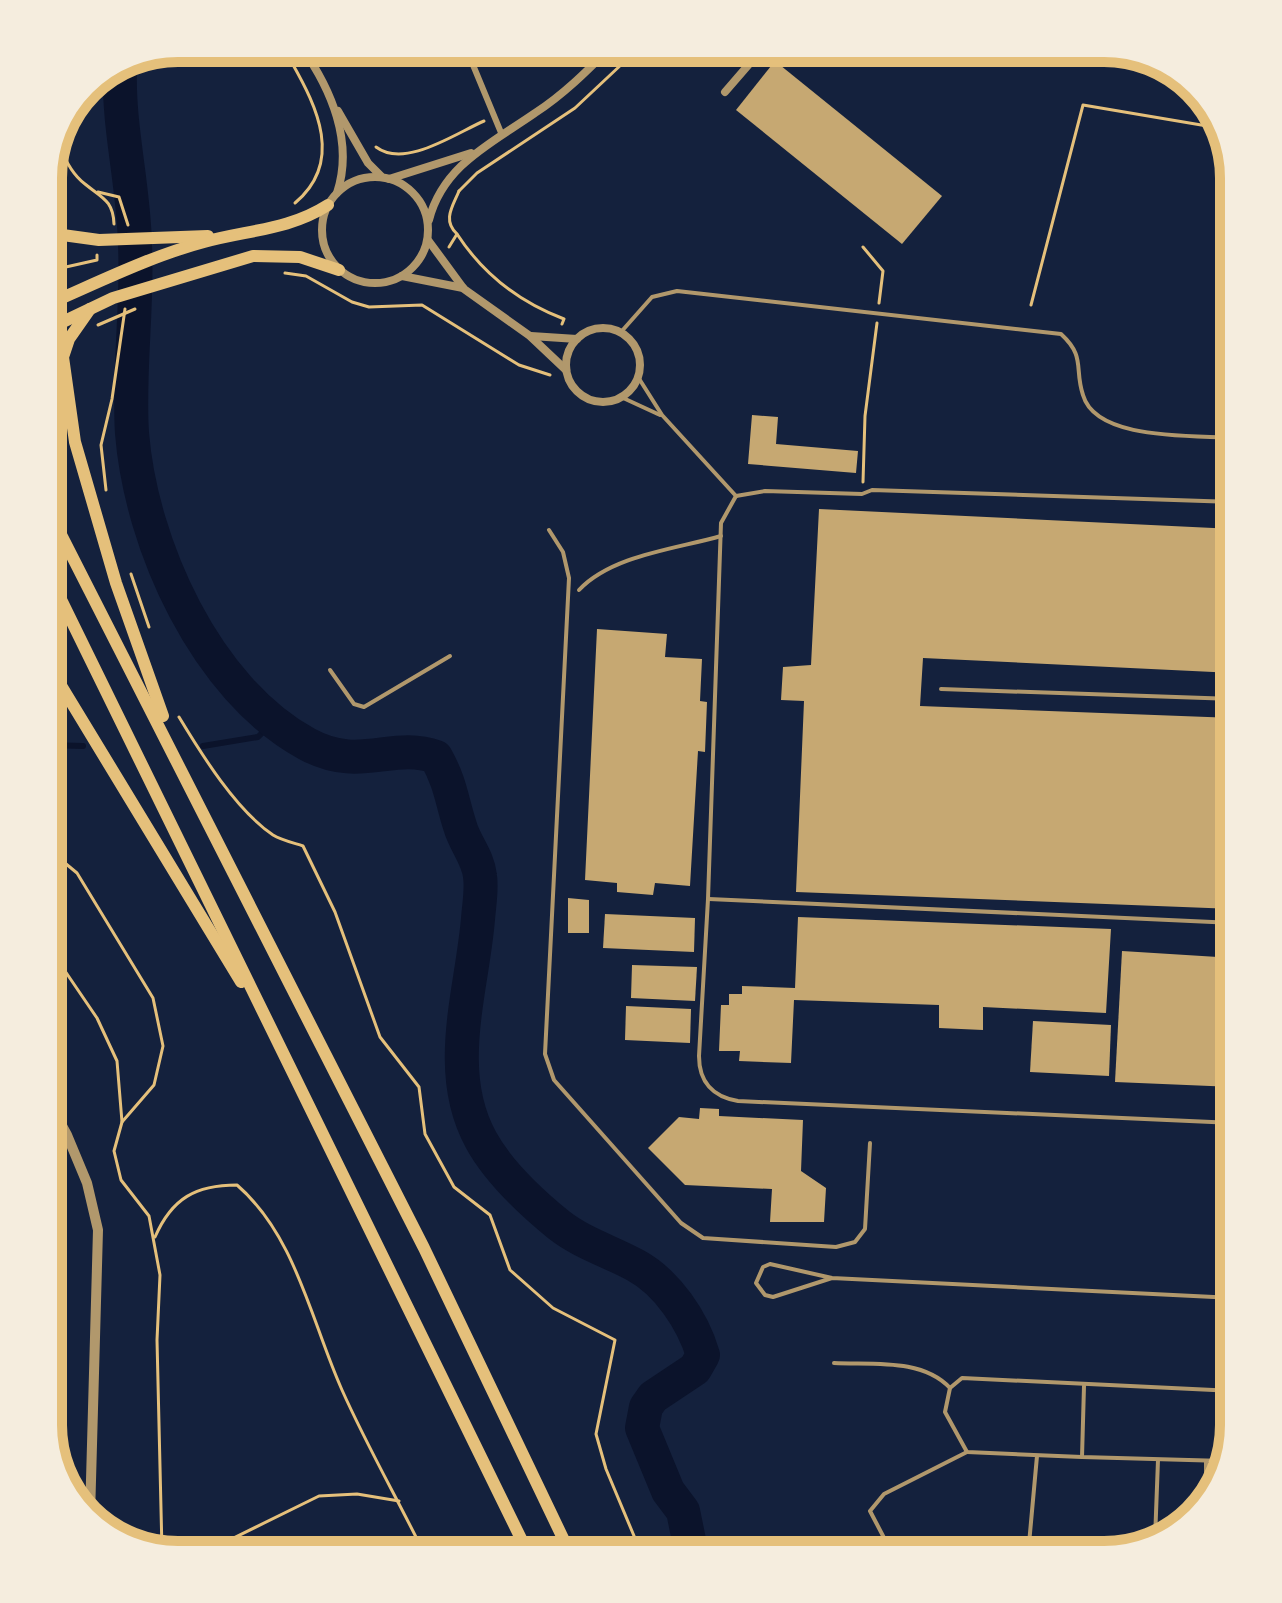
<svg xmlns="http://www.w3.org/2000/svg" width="1282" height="1603" viewBox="0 0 1282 1603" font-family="Commissioner,sans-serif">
  <rect width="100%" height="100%" fill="#14213d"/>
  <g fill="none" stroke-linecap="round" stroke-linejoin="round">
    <!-- stream -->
    <g stroke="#0b132b" stroke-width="6">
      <path d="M 48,745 L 83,746"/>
      <path d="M 203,746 L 258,737 L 272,723"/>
    </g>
    <!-- river -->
    <path stroke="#0b132b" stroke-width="34" d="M 120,70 C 118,127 134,187 135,245 C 138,307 128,371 132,433 C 141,545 206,689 307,744 C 360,773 392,741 436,757 C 451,784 451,798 460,826 C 465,844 478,857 480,876 C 482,890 479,905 478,919 C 472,991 443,1071 481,1140 C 498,1171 532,1203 559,1225 C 582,1243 609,1251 635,1265 C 667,1282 693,1321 703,1355 L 695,1369 L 653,1397 L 646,1407 L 642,1428 L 668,1491 L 683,1511 L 692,1555"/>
  </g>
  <!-- building -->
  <g fill="#c6a872">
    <path d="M 775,61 L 942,196 L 902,244 L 736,110 Z"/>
    <path d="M 752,415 L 778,417 L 776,444 L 858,451 L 856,473 L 748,464 Z"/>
    <path d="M 819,509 L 1234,529 L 1234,673 L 923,658 L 920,706 L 1234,718 L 1234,909 L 796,892 L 804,701 L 781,700 L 783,667 L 811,665 Z"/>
    <path d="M 597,629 L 667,634 L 665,657 L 702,659 L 700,701 L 707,702 L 705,752 L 698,751 L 690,886 L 655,883 L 653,895 L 617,892 L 617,883 L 585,880 Z"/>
    <path d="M 568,898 L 589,900 L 589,933 L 568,933 Z"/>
    <path d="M 605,914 L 695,918 L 694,952 L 603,948 Z"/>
    <path d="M 798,917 L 1111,929 L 1106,1013 L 983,1007 L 983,1030 L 939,1028 L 939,1005 L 794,1000 L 791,1063 L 739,1061 L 740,1051 L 719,1051 L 721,1005 L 729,1005 L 729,994 L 742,994 L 742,986 L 795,988 Z"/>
    <path d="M 1122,951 L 1234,958 L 1234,1087 L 1115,1082 Z"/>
    <path d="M 632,965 L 697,967 L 695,1001 L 631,998 Z"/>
    <path d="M 626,1006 L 691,1009 L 690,1043 L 625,1040 Z"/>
    <path d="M 1033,1021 L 1111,1025 L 1109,1076 L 1030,1072 Z"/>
    <path d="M 700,1108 L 719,1109 L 719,1116 L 803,1120 L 801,1171 L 826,1188 L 824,1222 L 770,1222 L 772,1189 L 685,1185 L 648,1148 L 679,1117 L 699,1119 Z"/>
    <path d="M 48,1218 L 57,1240 L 48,1243 Z"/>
    <path d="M 48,1267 L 56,1287 L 48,1290 Z"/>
    <path d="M 48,1314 L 55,1333 L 48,1335 Z"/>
    <path d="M 48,1363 L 55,1380 L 48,1382 Z"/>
  </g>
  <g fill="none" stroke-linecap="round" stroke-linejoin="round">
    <!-- path -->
    <g stroke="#e5c07b" stroke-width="3">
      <path d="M 60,146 C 65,160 73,175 85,184 C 102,198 113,200 114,224"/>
      <path d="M 376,147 C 405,169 456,133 484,121"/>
      <path d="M 459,191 L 477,173 L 575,108 L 639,48"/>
      <path d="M 98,192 L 119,197 L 128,225"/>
      <path d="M 295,203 C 344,162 317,107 292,63 L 296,59"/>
      <path d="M 457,234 C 483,274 519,302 564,319 L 562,324"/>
      <path d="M 449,247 L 457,234 C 442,220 453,206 459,191"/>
      <path d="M 863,247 L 883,271 L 879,303"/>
      <path d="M 48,271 L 97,260 L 97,255"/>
      <path d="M 285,273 L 306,276 L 352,302 L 369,307 L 422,305 L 519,365 L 550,375"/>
      <path d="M 1031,305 L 1083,105 L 1219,128"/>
      <path d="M 98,325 L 135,309"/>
      <path d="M 863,482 L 865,416 L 877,323"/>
      <path d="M 106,490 L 101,445 L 112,399 L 125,309"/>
      <path d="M 131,574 L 149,627"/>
      <path d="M 179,717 C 202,755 236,810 273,835 C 281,840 294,843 303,846 L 335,912 L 380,1037 L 419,1087 L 425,1134 L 454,1187 L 490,1215 L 510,1270 L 553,1308 L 615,1340 L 596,1434 L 606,1469 L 642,1555"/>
      <path d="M 48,849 L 77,873 L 153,998 L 163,1046 L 154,1085 L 122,1122"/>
      <path d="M 48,946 L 97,1018 L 117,1061 L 122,1122 L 114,1151 L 121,1180 L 149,1216 L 160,1275 L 157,1340 L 162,1551"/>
      <path d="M 155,1237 C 172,1198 196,1185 237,1185 C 296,1236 311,1321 342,1390 C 367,1446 398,1500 425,1555"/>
      <path d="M 199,1555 L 319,1496 L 357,1494 L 399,1501"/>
    </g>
    <!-- service -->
    <g stroke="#b1986c" stroke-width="4">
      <path d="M 621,332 L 652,297 L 677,291 L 1061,334 C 1086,357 1074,368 1083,395 C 1096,441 1194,435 1234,438"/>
      <path d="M 638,377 L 662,415 L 736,496"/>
      <path d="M 621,397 L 660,415"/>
      <path d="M 736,496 L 721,523 L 708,899 L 699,1056 C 699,1082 713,1097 738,1101 L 1234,1123"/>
      <path d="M 736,496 L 765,491 L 862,494 L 872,490 L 1234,502"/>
      <path d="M 549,530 L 563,552 L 569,578 L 545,1054 L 554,1080 L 681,1223 L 703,1238 L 836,1247 L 855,1242 L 865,1229 L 870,1143"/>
      <path d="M 579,590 C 612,555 676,549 721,536"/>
      <path d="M 330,670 L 354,704 L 364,707 L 450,656"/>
      <path d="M 941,689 L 1234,699"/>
      <path d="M 709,899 L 1234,923"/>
      <path d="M 832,1278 L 773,1297 L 765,1295 L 756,1283 L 763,1267 L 770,1264 L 832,1278 L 1234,1298"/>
      <path d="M 834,1363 C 872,1365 922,1358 950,1388"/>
      <path d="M 1084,1386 L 1082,1457 L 1224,1461"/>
      <path d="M 1082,1457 L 967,1452 L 945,1412 L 950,1388 L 962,1378 L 1234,1391"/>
      <path d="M 1206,1461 L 1206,1502"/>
      <path d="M 1155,1540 L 1158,1460"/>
      <path d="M 893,1555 L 870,1511 L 884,1494 L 967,1452"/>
      <path d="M 1028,1555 L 1037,1456"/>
    </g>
    <!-- pedestrian -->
    <path stroke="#b1986c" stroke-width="6" d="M 466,48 L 502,135"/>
    <!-- minor -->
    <g stroke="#b1986c" stroke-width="8">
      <path d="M 302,48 C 331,89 354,142 337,193"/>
      <path d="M 744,48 L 754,58"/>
      <path d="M 725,92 L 763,48"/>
      <path d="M 338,111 L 368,163 L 381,176"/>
      <circle cx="375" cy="230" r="53"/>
      <path d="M 389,179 L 471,153"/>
      <path d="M 429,220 C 443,165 492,143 535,113 C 563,95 587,71 610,48"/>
      <path d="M 428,240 L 464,289 L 530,336 L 566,370"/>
      <path d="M 402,276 L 463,288"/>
      <circle cx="603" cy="365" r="37"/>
      <path d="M 531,336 L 577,339"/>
    </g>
    <!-- tertiary -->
    <path stroke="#b1986c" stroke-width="10" d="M 48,1100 L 67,1135 L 87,1183 L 98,1230 L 90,1516"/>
    <!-- trunk -->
    <g stroke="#e5c07b" stroke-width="12">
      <path d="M 48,233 L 99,240 L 208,236"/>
      <path d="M 48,304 C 99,282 151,256 204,242 C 248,230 289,230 328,205"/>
      <path d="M 90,309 L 69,339 L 63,357 L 75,442 L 116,583 L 163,716"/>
      <path d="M 48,329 L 113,298 L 253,256 L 300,257 L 339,270"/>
      <path d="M 48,509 L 424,1248 L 571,1555"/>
      <path d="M 48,573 L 529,1555"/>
      <path d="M 48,664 L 241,982"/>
    </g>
  </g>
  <!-- crop -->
  <path d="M0 0H1282V1603H0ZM178 62H1104A116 116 0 0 1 1220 178V1425A116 116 0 0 1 1104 1541H178A116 116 0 0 1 62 1425V178A116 116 0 0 1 178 62Z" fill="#f5edde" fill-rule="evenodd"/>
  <path fill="none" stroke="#e5c07b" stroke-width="10" d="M178 62H1104A116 116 0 0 1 1220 178V1425A116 116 0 0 1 1104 1541H178A116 116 0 0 1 62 1425V178A116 116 0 0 1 178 62Z"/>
</svg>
